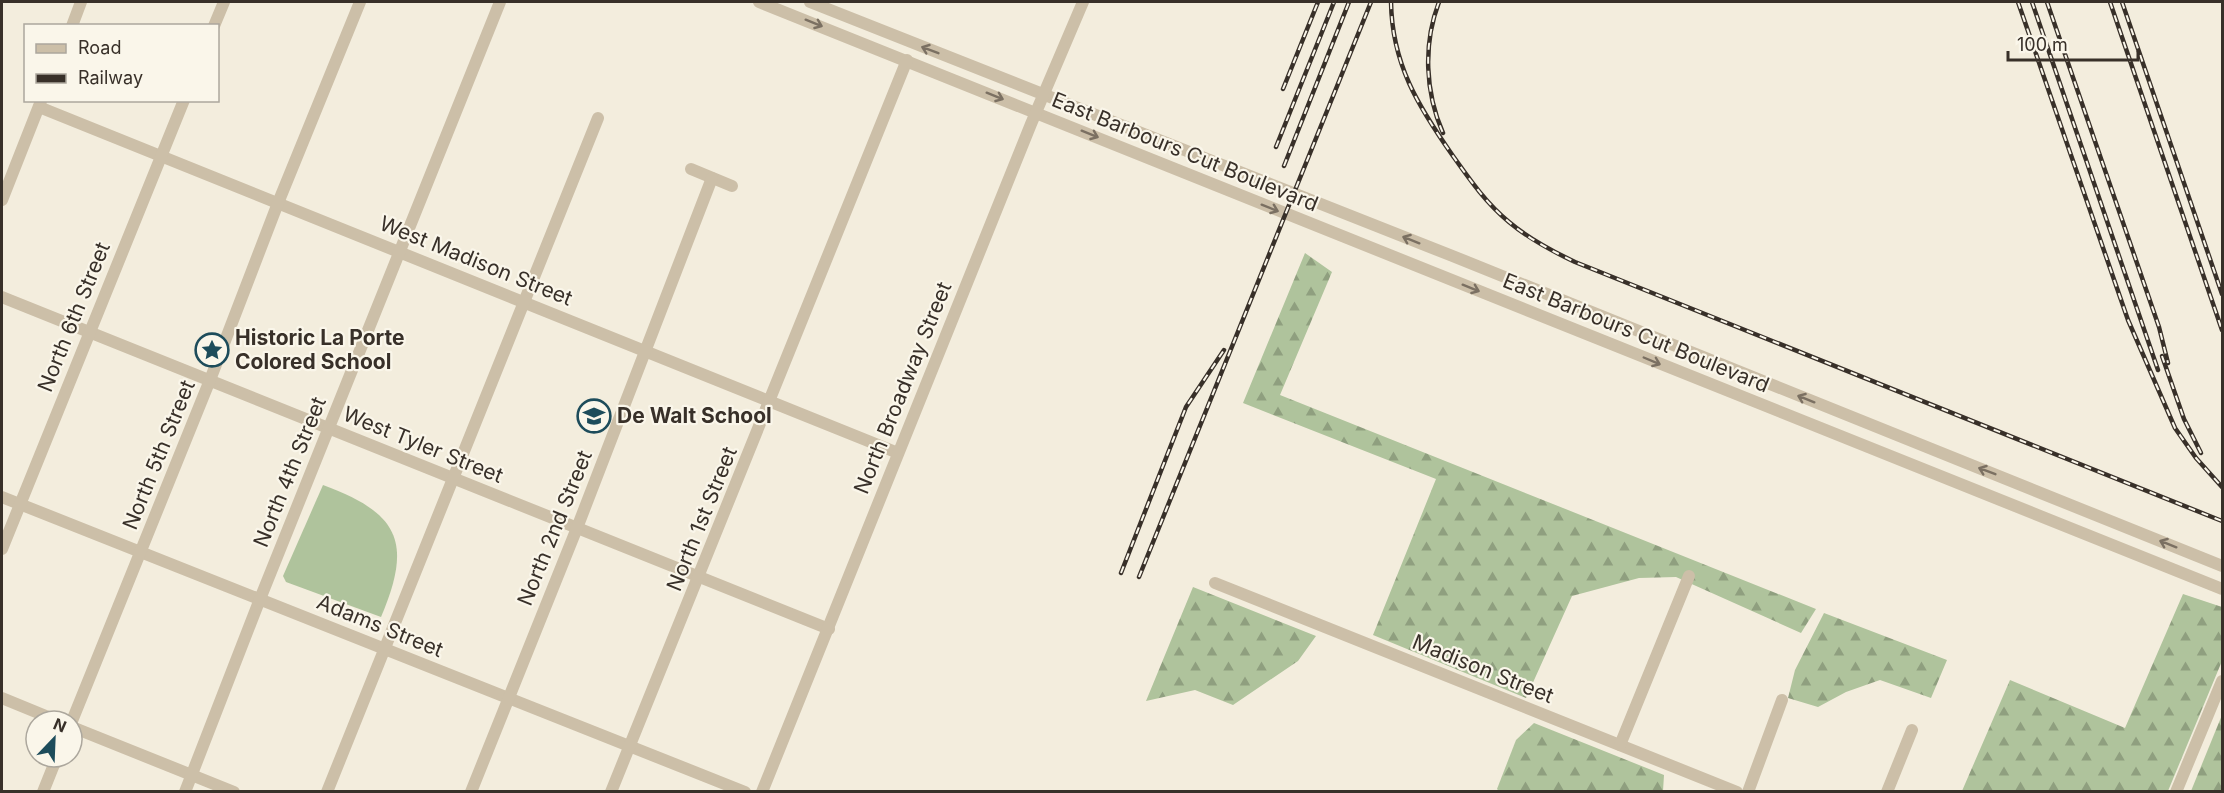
<svg xmlns="http://www.w3.org/2000/svg" width="2224" height="793" viewBox="0 0 2224 793" font-family="Inter,sans-serif">
  <defs>
    <pattern id="forest-firs" width="22" height="20" patternUnits="userSpaceOnUse" patternTransform="scale(1.5)"><rect width="22" height="20" fill="#afc39c"/><path d="M5 1l3.5 6h-7zM16 11l3.5 6h-7z" fill="#8f9f7f"/></pattern>
  </defs>
  <rect width="100%" height="100%" fill="#f3eddd"/>
  <!-- forest -->
  <g fill="url(#forest-firs)">
    <path d="M 1305,253 L 1332,272 L 1280,395 L 1816,609 L 1801,633 L 1676,577 L 1639,578 L 1572,596 L 1526,698 L 1373,635 L 1436,479 L 1243,403 Z"/>
    <path d="M 1193,587 L 1316,636 L 1298,661 L 1233,705 L 1195,690 L 1146,701 Z"/>
    <path d="M 2183,594 L 2222,607 L 2222,661 L 2168,791 L 1962,791 L 2010,680 L 2125,728 Z"/>
    <path d="M 1824,613 L 1947,660 L 1931,698 L 1880,680 L 1846,692 L 1818,707 L 1788,698 L 1795,670 Z"/>
    <path d="M 2222,715 L 2222,791 L 2191,791 Z"/>
    <path d="M 1534,723 L 1664,775 L 1663,791 L 1499,791 L 1497,789 L 1516,740 Z"/>
  </g>
  <!-- pitch -->
  <path fill="#afc39c" d="M 323,485 C 399,513 413,542 381,617 L 286,582 L 283,576 Z"/>
  <g fill="none" stroke-linecap="round" stroke-linejoin="round">
    <!-- minor -->
    <g stroke="#ccbfa8" stroke-width="12">
      <path d="M 759,2 L 2222,589"/>
      <path d="M 810,2 L 1450,255 L 2222,566"/>
      <path d="M 72,26 L 81,2"/>
      <path d="M 214,26 L 224,2"/>
      <path d="M 39,107 L 898,453"/>
      <path d="M 691,169 L 732,186"/>
      <path d="M 2,200 L 41,101"/>
      <path d="M 2,297 L 829,629"/>
      <path d="M 2,497 L 745,792"/>
      <path d="M 2,549 L 184,100"/>
      <path d="M 1215,583 L 1737,792"/>
      <path d="M 2,698 L 58,721"/>
      <path d="M 72,721 L 210,380 L 278,203 L 360,2"/>
      <path d="M 72,727 L 234,792"/>
      <path d="M 1620,745 L 1689,576"/>
      <path d="M 43,792 L 57,757"/>
      <path d="M 185,792 L 260,599 L 500,2"/>
      <path d="M 327,792 L 598,118"/>
      <path d="M 471,792 L 577,528 L 712,178"/>
      <path d="M 611,792 L 907,60"/>
      <path d="M 762,792 L 1031,124 L 1083,2"/>
      <path d="M 1748,792 L 1782,700"/>
      <path d="M 1887,792 L 1912,730"/>
      <path d="M 2176,792 L 2222,681"/>
    </g>
    <!-- rail casing -->
    <g stroke="#383029" stroke-width="4.5">
      <g id="rail">
        <path d="M 1391,2 C 1392,64 1418,106 1453,156 C 1470,180 1486,203 1509,222 C 1529,239 1552,251 1575,262 L 2222,521"/>
        <path d="M 1439,2 C 1423,44 1425,92 1443,133"/>
        <path d="M 2018,2 L 2128,320 L 2175,428 L 2196,458 L 2222,487"/>
        <path d="M 2032,2 L 2158,370"/>
        <path d="M 2047,2 L 2159,327 L 2168,363"/>
        <path d="M 2110,2 L 2222,330"/>
        <path d="M 2122,2 L 2222,294"/>
        <path d="M 1283,89 L 1318,2"/>
        <path d="M 1276,147 L 1334,2"/>
        <path d="M 1284,166 L 1349,2"/>
        <path d="M 2162,356 L 2184,419 L 2201,453"/>
        <path d="M 1121,573 L 1186,407 L 1224,350"/>
        <path d="M 1139,577 L 1371,2"/>
      </g>
    </g>
    <!-- rail -->
    <use href="#rail" stroke="#faf6ea" stroke-width="2" stroke-dasharray="7" stroke-linecap="butt"/>
  </g>
  <!-- one-way arrows -->
  <defs><path id="oneway-shaft" d="M-6 0H5M1.5-3L5.5 0L1.5 3" fill="none" stroke-width="1.6" stroke-linecap="round" stroke-linejoin="round" transform="scale(1.5)"/></defs>
  <g stroke="#7b7062">
    <use href="#oneway-shaft" transform="translate(814 23) rotate(22)"/>
    <use href="#oneway-shaft" transform="translate(930 50) rotate(-159)"/>
    <use href="#oneway-shaft" transform="translate(995 96) rotate(22)"/>
    <use href="#oneway-shaft" transform="translate(1090 134) rotate(22)"/>
    <use href="#oneway-shaft" transform="translate(1270 208) rotate(22)"/>
    <use href="#oneway-shaft" transform="translate(1411 240) rotate(-158)"/>
    <use href="#oneway-shaft" transform="translate(1471 288) rotate(22)"/>
    <use href="#oneway-shaft" transform="translate(1652 361) rotate(23)"/>
    <use href="#oneway-shaft" transform="translate(1806 399) rotate(-158)"/>
    <use href="#oneway-shaft" transform="translate(1987 471) rotate(-159)"/>
    <use href="#oneway-shaft" transform="translate(2168 544) rotate(-158)"/>
  </g>
  <!-- icons -->
  <defs>
    <g id="sight-ring" transform="scale(1.725)"><circle r="9.5" fill="#faf6ea" stroke="#1d4c5b" stroke-width="1.5"/><path d="M0-6L1.8-2.2L6-1.7L2.9 1.2L3.7 5.4L0 3.3L-3.7 5.4L-2.9 1.2L-6-1.7L-1.8-2.2Z" fill="#1d4c5b"/></g>
    <g id="school-ring" transform="scale(1.725)"><circle r="9.5" fill="#faf6ea" stroke="#1d4c5b" stroke-width="1.5"/><path d="M0-5L7-2L0 1L-7-2ZM-4 1L0 2.5L4 1V4Q0 6-4 4Z" fill="#1d4c5b"/></g>
  </defs>
  <g fill-rule="evenodd">
    <use href="#sight-ring" x="212" y="350"/>
    <use href="#school-ring" x="594" y="416"/>
  </g>
  <g text-anchor="middle" stroke-width="4.5" stroke-linejoin="round" paint-order="stroke">
    <!-- street labels -->
    <g font-size="21" fill="#383029" stroke="#faf6ea">
      <text transform="translate(1185 152) rotate(22)" y="7">East Barbours Cut Boulevard</text>
      <text transform="translate(476 261) rotate(22)" y="7">West Madison Street</text>
      <text transform="translate(74 317) rotate(-68)" y="7">North 6th Street</text>
      <text transform="translate(1636 333) rotate(22)" y="7">East Barbours Cut Boulevard</text>
      <text transform="translate(903 388) rotate(-68)" y="7">North Broadway Street</text>
      <text transform="translate(423 445) rotate(22)" y="7">West Tyler Street</text>
      <text transform="translate(159 455) rotate(-68)" y="7">North 5th Street</text>
      <text transform="translate(290 472) rotate(-68)" y="7">North 4th Street</text>
      <text transform="translate(702 519) rotate(-68)" y="7">North 1st Street</text>
      <text transform="translate(555 528) rotate(-68)" y="7">North 2nd Street</text>
      <text transform="translate(380 626) rotate(22)" y="7">Adams Street</text>
      <text transform="translate(1483 669) rotate(22)" y="7">Madison Street</text>
    </g>
    <!-- poi labels -->
    <g font-size="21" font-weight="bold" fill="#383029" stroke="#faf6ea" text-anchor="start">
      <text x="235" y="345">Historic La Porte<tspan x="235" dy="24">Colored School</tspan></text>
      <text x="617" y="423">De Walt School</text>
    </g>
  </g>
  <!-- border -->
  <rect width="2224" height="793" fill="none" stroke="#383029" stroke-width="6"/>
  <!-- legend -->
  <rect x="24" y="24" width="195" height="78" fill="#faf6ea" stroke="#aca79d" stroke-width="1.5"/>
  <rect x="36" y="44" width="30" height="9" fill="#ccbfa8" stroke="#aca79d" stroke-width="1.5"/>
  <text x="78" y="54" font-size="18" fill="#383029">Road</text>
  <rect x="36" y="74" width="30" height="9" fill="#383029" stroke="#aca79d" stroke-width="1.5"/>
  <text x="78" y="84" font-size="18" fill="#383029">Railway</text>
  <!-- north arrow -->
  <g transform="translate(54 739) rotate(23)"><circle r="28" fill="#faf6ea" stroke="#aca79d" stroke-width="1.5"/>
  <path d="M0-4.5L10 22L0 15L-10 22Z" fill="#1d4c5b"/>
  <text y="-9" font-size="16" font-weight="bold" text-anchor="middle" fill="#383029">N</text>
  </g>
  <!-- scale -->
  <path d="M2008 51v9h130v-9" fill="none" stroke="#383029" stroke-width="3"/>
  <text x="2017" y="51" font-size="18" fill="#383029" stroke="#faf6ea" stroke-width="4.5" paint-order="stroke">100 m</text>
</svg>
